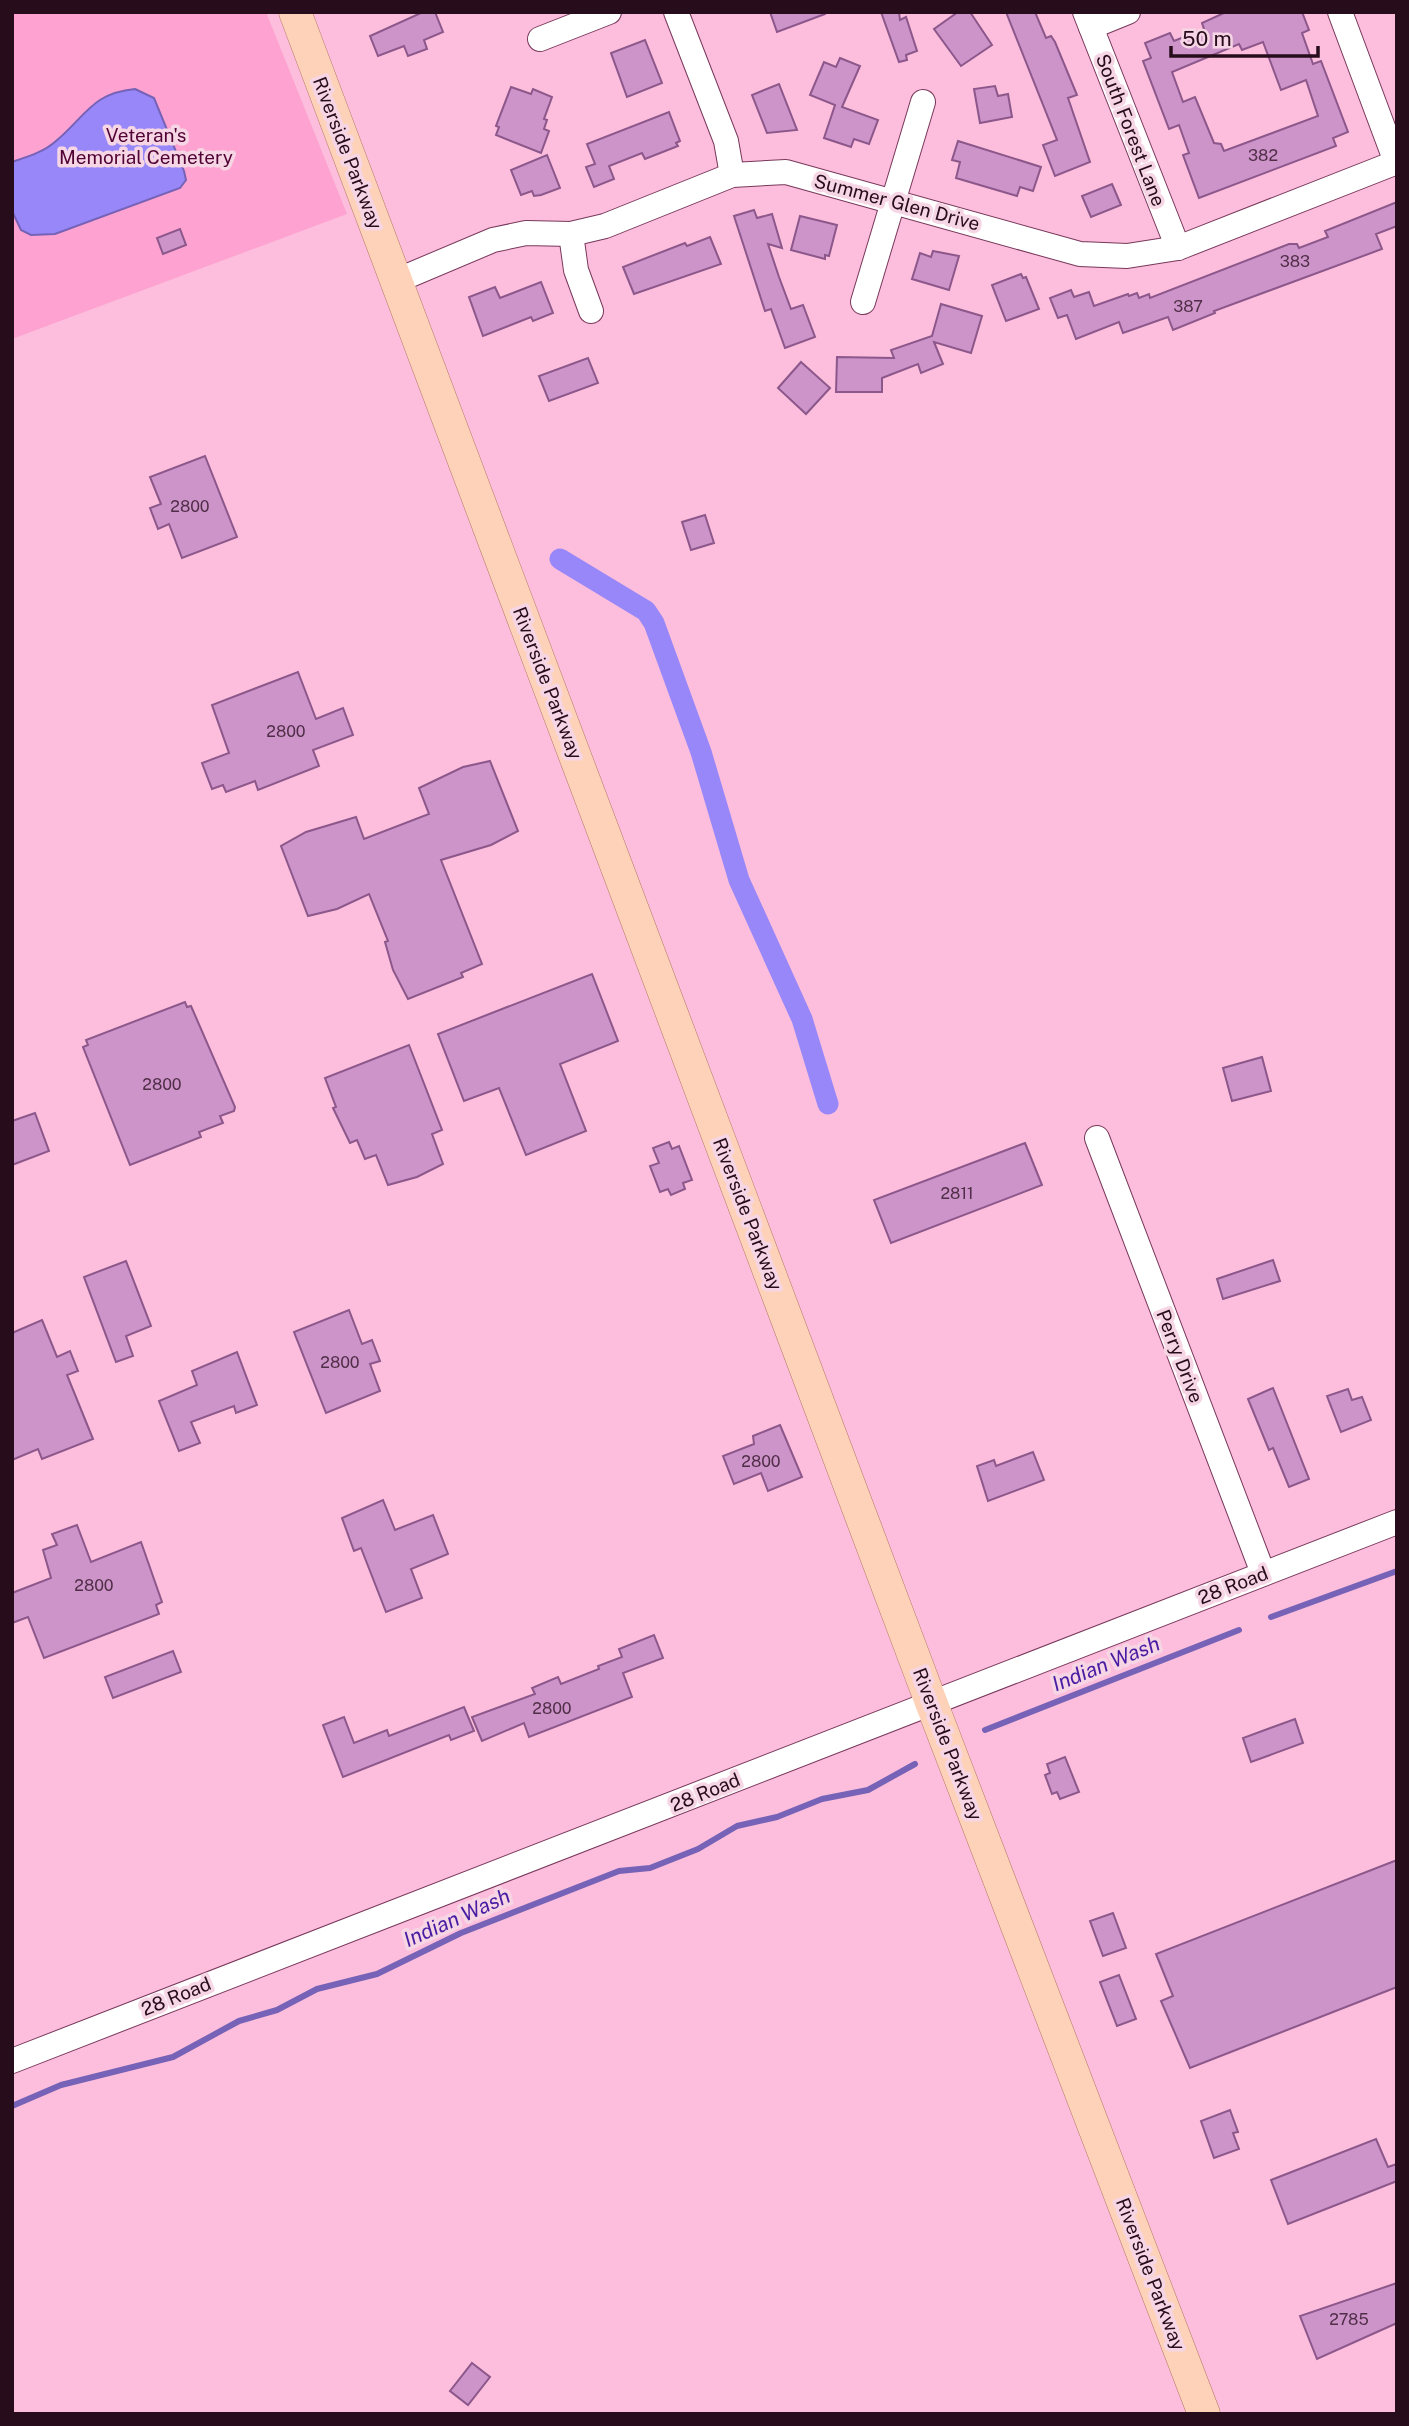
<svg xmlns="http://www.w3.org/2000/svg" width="1409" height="2426" viewBox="0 0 1409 2426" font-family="'Public Sans',sans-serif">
  <rect width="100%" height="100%" fill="#fcbedc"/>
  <!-- green -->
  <path fill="#fea2d1" d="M 12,12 L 266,12 L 347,214 L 12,339 Z"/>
  <!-- water -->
  <path fill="#9887f9" stroke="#7662b6" stroke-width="2" d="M 135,89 L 154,98 L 184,171 L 186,180 L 180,188 L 55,234 L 31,235 L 21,230 L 12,211 L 12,162 C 27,157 44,152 56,141 C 86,116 92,93 135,89 Z"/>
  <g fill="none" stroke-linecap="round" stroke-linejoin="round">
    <!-- stream -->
    <g stroke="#7662b6" stroke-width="6">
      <path d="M 1271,1617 L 1397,1571"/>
      <path d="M 985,1730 L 1239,1630"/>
      <path d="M 12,2106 L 61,2085 L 173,2057 L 239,2021 L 277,2010 L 317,1989 L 377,1974 L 461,1933 L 619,1871 L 650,1868 L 698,1849 L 737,1826 L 777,1817 L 822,1799 L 868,1790 L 915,1764"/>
    </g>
    <!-- canal -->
    <path stroke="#9887f9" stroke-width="21" d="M 560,559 L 646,611 L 654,623 L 701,752 L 739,880 L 802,1019 L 828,1104"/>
  </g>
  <!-- building -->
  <g fill="#cd94ca" stroke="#8c578a" stroke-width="2" fill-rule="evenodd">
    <path d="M 423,12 L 435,12 L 443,32 L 424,40 L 427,49 L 408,56 L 404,46 L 378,56 L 370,36 Z"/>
    <path d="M 770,12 L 825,12 L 825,14 L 777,32 Z"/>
    <path d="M 881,12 L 899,12 L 900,20 L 906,17 L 917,51 L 906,55 L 907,60 L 899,62 Z"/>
    <path d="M 958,12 L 970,12 L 992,45 L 961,66 L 934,29 Z"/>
    <path d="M 1006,12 L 1035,12 L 1046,38 L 1051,36 L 1055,42 L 1077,95 L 1068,98 L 1090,162 L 1055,176 L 1043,145 L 1057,140 Z"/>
    <path d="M 1226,12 L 1302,12 L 1309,30 L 1302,33 L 1313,64 L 1321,61 L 1348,132 L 1333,138 L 1336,146 L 1199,198 L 1183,155 L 1189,153 L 1179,125 L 1169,129 L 1143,61 L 1151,58 L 1145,43 L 1170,33 L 1174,41 L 1204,29 L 1202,23 ZM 1263,42 L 1281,90 L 1306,80 L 1318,116 L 1224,151 L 1221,144 L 1214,143 L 1195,97 L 1183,102 L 1172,72 L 1239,44 L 1242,50 Z"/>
    <path d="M 645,40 L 662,83 L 627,97 L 611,53 Z"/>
    <path d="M 840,58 L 860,66 L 842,107 L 878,120 L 869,144 L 854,139 L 851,147 L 824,138 L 835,105 L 810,95 L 824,62 L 836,67 Z"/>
    <path d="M 779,84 L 797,130 L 767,133 L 752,95 Z"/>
    <path d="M 995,86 L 998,96 L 1008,94 L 1012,117 L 980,123 L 974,89 Z"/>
    <path d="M 511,87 L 531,94 L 533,89 L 552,97 L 544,119 L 547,120 L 544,129 L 549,131 L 541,153 L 496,135 L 499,127 L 496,126 Z"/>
    <path d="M 669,112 L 680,141 L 676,143 L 678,146 L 645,159 L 642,153 L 609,166 L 614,179 L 594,187 L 586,167 L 595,164 L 587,144 Z"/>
    <path d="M 958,141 L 1041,167 L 1033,191 L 1020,187 L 1017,196 L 956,178 L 960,162 L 952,160 Z"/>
    <path d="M 547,155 L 560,188 L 541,195 L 534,196 L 532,191 L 521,195 L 511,170 Z"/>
    <path d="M 1112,184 L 1121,205 L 1091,217 L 1082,196 Z"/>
    <path d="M 1397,202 L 1397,226 L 1376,234 L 1382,249 L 1214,311 L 1215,313 L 1173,330 L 1168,317 L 1123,333 L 1119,322 L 1076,339 L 1067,315 L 1058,318 L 1050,298 L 1071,290 L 1074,297 L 1089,292 L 1094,306 L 1128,294 L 1129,296 L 1137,293 L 1139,298 L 1149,294 L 1150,298 L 1289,244 L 1297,244 L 1299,248 L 1328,237 L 1325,231 Z"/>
    <path d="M 754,210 L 757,218 L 772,214 L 782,248 L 768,244 L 779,277 L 791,309 L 803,305 L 815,337 L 785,348 L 771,309 L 765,311 L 734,216 Z"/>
    <path d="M 800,216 L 837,225 L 829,256 L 825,255 L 825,259 L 791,250 Z"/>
    <path d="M 180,229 L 186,245 L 163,254 L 157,238 Z"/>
    <path d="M 710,237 L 721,264 L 634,294 L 623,267 L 685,243 L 687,246 Z"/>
    <path d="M 933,251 L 959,256 L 949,290 L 912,279 L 920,253 L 931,257 Z"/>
    <path d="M 1021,274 L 1023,278 L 1026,277 L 1039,309 L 1006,321 L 992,285 Z"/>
    <path d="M 541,282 L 553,313 L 533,321 L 531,317 L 483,336 L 469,297 L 495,287 L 500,298 Z"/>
    <path d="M 941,304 L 982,316 L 971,353 L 934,342 L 943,364 L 921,373 L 918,364 L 882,378 L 882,392 L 836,392 L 837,357 L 894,358 L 891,350 L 932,336 Z"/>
    <path d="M 588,358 L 598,383 L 549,401 L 539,376 Z"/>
    <path d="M 801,362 L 830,388 L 806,414 L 778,388 Z"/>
    <path d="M 205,456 L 237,537 L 182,558 L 169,524 L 158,529 L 150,508 L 161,504 L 150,477 Z"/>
    <path d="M 705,515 L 714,543 L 691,550 L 682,522 Z"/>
    <path d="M 298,672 L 316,719 L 343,708 L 353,735 L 313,750 L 319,766 L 258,790 L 255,781 L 226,792 L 223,785 L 212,789 L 202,763 L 229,753 L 212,705 Z"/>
    <path d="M 490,761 L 518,831 L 491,845 L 441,860 L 482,964 L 461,973 L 463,977 L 408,999 L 393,970 L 385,942 L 388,941 L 369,894 L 337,909 L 308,916 L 281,846 L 306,832 L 356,817 L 364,839 L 429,814 L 419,788 L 463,767 Z"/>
    <path d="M 592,974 L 618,1041 L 560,1064 L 586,1131 L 526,1155 L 499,1088 L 464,1101 L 438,1034 Z"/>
    <path d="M 185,1002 L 187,1007 L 191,1006 L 235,1107 L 234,1111 L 220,1116 L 223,1123 L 199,1132 L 201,1137 L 130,1165 L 83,1047 L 88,1045 L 86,1040 Z"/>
    <path d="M 409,1045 L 442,1130 L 432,1134 L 443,1164 L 417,1177 L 388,1185 L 376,1155 L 365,1159 L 357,1140 L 350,1143 L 333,1108 L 336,1107 L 325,1078 Z"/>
    <path d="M 1262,1057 L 1271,1091 L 1232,1101 L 1223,1068 Z"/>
    <path d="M 35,1113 L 49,1151 L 12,1165 L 12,1121 Z"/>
    <path d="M 669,1142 L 672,1149 L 679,1146 L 692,1180 L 683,1183 L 685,1189 L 671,1195 L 668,1189 L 660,1192 L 650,1166 L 659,1163 L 653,1148 Z"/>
    <path d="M 1025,1143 L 1042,1185 L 891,1243 L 874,1200 Z"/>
    <path d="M 1273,1260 L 1280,1281 L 1223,1299 L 1217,1279 Z"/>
    <path d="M 126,1261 L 151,1326 L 126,1336 L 133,1356 L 116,1362 L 84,1277 Z"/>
    <path d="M 349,1310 L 362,1344 L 372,1340 L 380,1361 L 370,1364 L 380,1391 L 326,1413 L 294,1332 Z"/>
    <path d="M 42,1320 L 57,1357 L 70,1351 L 78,1371 L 67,1375 L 93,1439 L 42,1459 L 38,1449 L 12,1460 L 12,1333 Z"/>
    <path d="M 237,1352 L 257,1405 L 236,1413 L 234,1406 L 191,1422 L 200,1443 L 179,1451 L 159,1401 L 197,1385 L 192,1371 Z"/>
    <path d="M 1273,1388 L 1309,1479 L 1289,1487 L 1273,1448 L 1269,1450 L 1248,1399 Z"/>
    <path d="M 1348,1389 L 1352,1400 L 1362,1397 L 1371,1420 L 1341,1432 L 1327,1396 Z"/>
    <path d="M 780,1425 L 802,1477 L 768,1491 L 761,1473 L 734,1484 L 723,1456 L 754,1444 L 753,1436 Z"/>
    <path d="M 1033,1452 L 1044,1480 L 988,1501 L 977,1466 L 994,1460 L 996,1466 Z"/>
    <path d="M 383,1500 L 395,1530 L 433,1515 L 448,1554 L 411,1569 L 422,1598 L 386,1612 L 361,1548 L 354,1551 L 342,1518 Z"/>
    <path d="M 77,1525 L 91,1562 L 141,1542 L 162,1602 L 156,1605 L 159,1614 L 44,1658 L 28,1617 L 12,1623 L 12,1593 L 51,1578 L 43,1550 L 57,1545 L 52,1534 Z"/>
    <path d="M 654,1635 L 663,1658 L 623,1673 L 632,1697 L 529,1737 L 524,1723 L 482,1741 L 472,1717 L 535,1694 L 532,1688 L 558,1677 L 561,1684 L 599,1669 L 598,1666 L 622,1657 L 619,1649 Z"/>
    <path d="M 173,1651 L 181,1672 L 113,1698 L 105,1677 Z"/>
    <path d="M 464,1707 L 474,1731 L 451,1740 L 449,1735 L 343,1777 L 323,1725 L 344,1717 L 354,1743 L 387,1730 L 389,1736 Z"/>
    <path d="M 1295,1719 L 1303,1743 L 1251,1762 L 1243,1738 Z"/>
    <path d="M 1065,1757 L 1079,1792 L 1060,1799 L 1057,1792 L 1052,1794 L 1045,1775 L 1050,1773 L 1047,1764 Z"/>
    <path d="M 1397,1860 L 1397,1987 L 1190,2068 L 1161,2001 L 1173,1996 L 1156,1954 Z"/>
    <path d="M 1113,1913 L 1126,1948 L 1103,1956 L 1090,1921 Z"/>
    <path d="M 1119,1975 L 1136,2019 L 1117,2026 L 1100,1982 Z"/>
    <path d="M 1230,2110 L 1238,2132 L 1233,2133 L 1239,2149 L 1214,2158 L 1201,2121 Z"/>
    <path d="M 1376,2139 L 1388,2167 L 1397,2164 L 1397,2181 L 1288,2224 L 1271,2180 Z"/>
    <path d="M 1397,2283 L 1397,2323 L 1317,2359 L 1300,2316 Z"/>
    <path d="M 472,2363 L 490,2377 L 468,2405 L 450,2391 Z"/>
  </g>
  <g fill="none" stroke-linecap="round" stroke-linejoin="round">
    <!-- minor casing -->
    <g stroke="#78385b" stroke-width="26">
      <g id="minor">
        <path d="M 676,12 L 726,141 L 732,175"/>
        <path d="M 1085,12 L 1178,248"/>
        <path d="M 1340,12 L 1396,162"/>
        <path d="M 1091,27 L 1128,12"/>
        <path d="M 540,39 L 609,12"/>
        <path d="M 571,234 L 576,270 L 591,311"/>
        <path d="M 396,281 L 493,240 L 526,233 L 571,234 L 605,226 L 732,175 L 786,172 L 1080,254 L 1127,256 L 1178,248 L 1397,162"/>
        <path d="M 863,302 L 923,102"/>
        <path d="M 1097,1138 L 1263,1573"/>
        <path d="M 12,2061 L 1397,1522"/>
      </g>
    </g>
    <!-- major casing -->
    <g stroke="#b37864" stroke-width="33">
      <path id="major" d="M 295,12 L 931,1702 L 1204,2414"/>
    </g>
    <!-- minor -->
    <use href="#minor" stroke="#fff" stroke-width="24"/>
    <!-- major -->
    <use href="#major" stroke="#fed1b9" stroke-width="32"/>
  </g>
  <g text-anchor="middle" stroke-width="7" stroke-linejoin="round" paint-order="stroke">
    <!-- number labels -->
    <g font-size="16" fill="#502e47">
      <text x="1263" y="161">382</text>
      <text x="1295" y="267">383</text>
      <text x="1188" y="312">387</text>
      <text x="190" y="512">2800</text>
      <text x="286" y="737">2800</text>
      <text x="162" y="1090">2800</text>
      <text x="957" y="1199">2811</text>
      <text x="340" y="1368">2800</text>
      <text x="761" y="1467">2800</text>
      <text x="94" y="1591">2800</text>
      <text x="552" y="1714">2800</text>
      <text x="1349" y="2325">2785</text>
    </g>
    <!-- street labels -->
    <g font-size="19" fill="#270c1b" stroke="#f6d6e5">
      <text transform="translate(1131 130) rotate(69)" y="7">South Forest Lane</text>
      <text transform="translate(348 153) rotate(69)" y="7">Riverside Parkway</text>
      <text transform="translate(897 202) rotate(15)" y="7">Summer Glen Drive</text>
      <text transform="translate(548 683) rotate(69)" y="7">Riverside Parkway</text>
      <text transform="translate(748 1214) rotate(69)" y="7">Riverside Parkway</text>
      <text transform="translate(1180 1356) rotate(69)" y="7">Perry Drive</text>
      <text transform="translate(1233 1585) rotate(-21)" y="7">28 Road</text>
      <text transform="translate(948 1744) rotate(69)" y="7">Riverside Parkway</text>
      <text transform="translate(705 1792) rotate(-22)" y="7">28 Road</text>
      <text transform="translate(176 1996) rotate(-22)" y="7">28 Road</text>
      <text transform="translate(1151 2274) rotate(69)" y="7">Riverside Parkway</text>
    </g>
    <!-- park labels -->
    <g font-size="19" fill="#500334" stroke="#f6d6e5">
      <text x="146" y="142">Veteran's<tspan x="146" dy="22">Memorial Cemetery</tspan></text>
    </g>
    <!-- water labels -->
    <g font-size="21" font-style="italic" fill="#471ca2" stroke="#f6d6e5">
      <text transform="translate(1106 1664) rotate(-22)" y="7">Indian Wash</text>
      <text transform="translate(457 1918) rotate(-24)" y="7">Indian Wash</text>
    </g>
  </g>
  <!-- border -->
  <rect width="1409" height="2426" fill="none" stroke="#270c1b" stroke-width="28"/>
  <!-- scale -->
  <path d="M1171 46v10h147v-10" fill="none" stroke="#270c1b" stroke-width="3.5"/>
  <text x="1182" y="46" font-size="21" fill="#270c1b" stroke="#f6d6e5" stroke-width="5" paint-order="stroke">50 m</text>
</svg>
